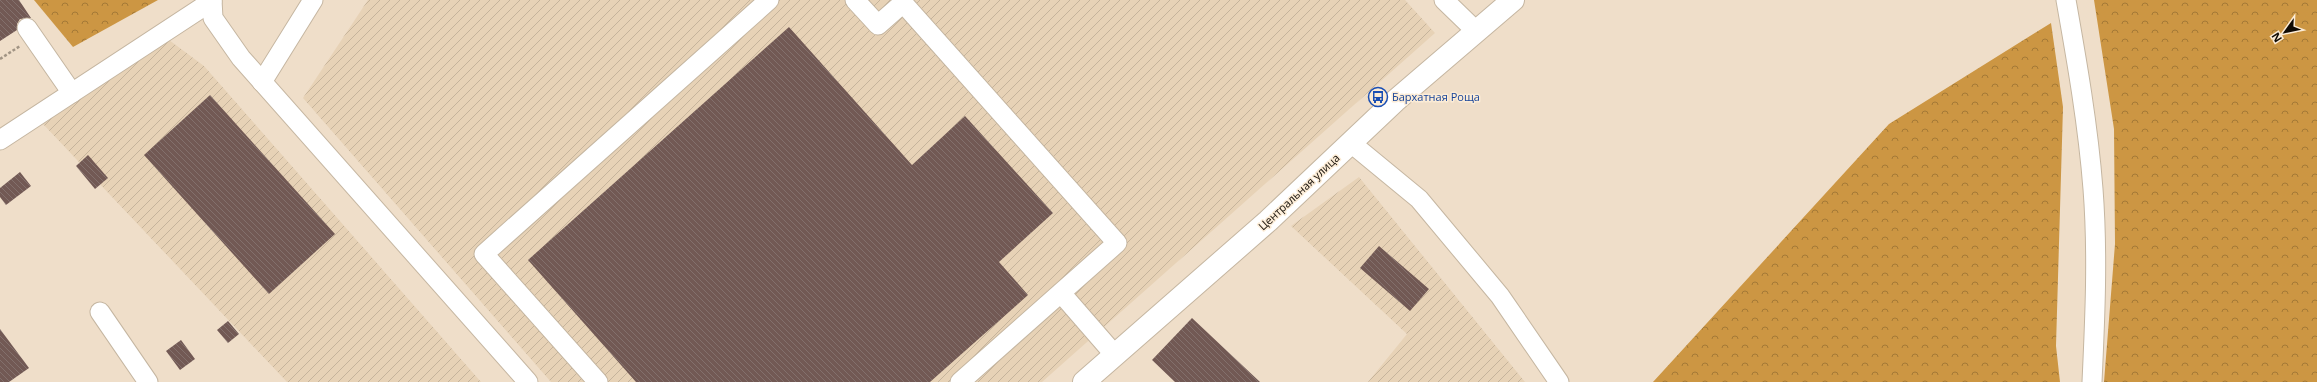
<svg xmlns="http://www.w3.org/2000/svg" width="2317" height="382" viewBox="0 0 2317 382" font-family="'Open Sans',sans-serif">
  <defs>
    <pattern id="industrial-furrows" width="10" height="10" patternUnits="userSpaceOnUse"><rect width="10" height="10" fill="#e7d2b6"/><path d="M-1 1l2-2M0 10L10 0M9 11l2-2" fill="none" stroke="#c5b39b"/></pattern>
    <pattern id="forest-crowns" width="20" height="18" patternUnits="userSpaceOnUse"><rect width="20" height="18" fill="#cc9643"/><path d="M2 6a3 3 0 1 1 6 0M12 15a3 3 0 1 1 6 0" fill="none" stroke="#a47936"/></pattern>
    <pattern id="building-back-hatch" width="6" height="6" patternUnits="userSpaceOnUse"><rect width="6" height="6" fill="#725954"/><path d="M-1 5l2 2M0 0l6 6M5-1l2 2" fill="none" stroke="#83706c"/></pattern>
  </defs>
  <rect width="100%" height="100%" fill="#efdec9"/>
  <!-- industrial -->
  <g fill="url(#industrial-furrows)">
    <path d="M 368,0 L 1405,0 L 1435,33 L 1042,382 L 551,382 L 303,98 Z"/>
    <path d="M 165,37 L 204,66 L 481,382 L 287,382 L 43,124 L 152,43 Z"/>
    <path d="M 1359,177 L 1525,382 L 1368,382 L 1407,334 L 1291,226 Z"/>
  </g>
  <!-- forest -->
  <g fill="url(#forest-crowns)">
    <path d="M 34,0 L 158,0 L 73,47 Z"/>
    <path d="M 2094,0 L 2317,0 L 2317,382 L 2104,382 L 2115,244 L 2114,129 Z"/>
    <path d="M 2051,23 L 2063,107 L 2056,346 L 2060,382 L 1653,382 L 1889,124 Z"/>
  </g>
  <!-- building -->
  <g fill="url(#building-back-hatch)">
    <path d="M 0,0 L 19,0 L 31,18 L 20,19 L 17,24 L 17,30 L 0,41 Z"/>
    <path d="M 789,27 L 912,165 L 965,116 L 1053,213 L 999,262 L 1028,295 L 930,382 L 636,382 L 528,260 Z"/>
    <path d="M 210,95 L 335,234 L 269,294 L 144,155 Z"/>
    <path d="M 88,155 L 108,178 L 95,189 L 76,166 Z"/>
    <path d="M 20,172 L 31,186 L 6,205 L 0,197 L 0,188 Z"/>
    <path d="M 1379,246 L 1429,289 L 1410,311 L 1360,268 Z"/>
    <path d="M 1192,318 L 1260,382 L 1175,382 L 1152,360 Z"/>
    <path d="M 228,321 L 239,334 L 228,343 L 217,330 Z"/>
    <path d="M 0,329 L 29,368 L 9,382 L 0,382 Z"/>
    <path d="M 181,340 L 195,359 L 180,370 L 166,351 Z"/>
  </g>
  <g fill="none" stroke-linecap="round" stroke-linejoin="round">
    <!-- minor casing -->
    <g stroke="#c5b6a1" stroke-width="21">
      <g id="minor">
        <path d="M 212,0 L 213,18 L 241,58 L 528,382"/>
        <path d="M 855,0 L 878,25 L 903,3 L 1117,243 L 960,382"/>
        <path d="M 1444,0 L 1476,31"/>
        <path d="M 2066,0 C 2077,62 2088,125 2093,189 C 2098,253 2095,318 2092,382"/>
        <path d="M 27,28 L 72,93"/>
        <path d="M 262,82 L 313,0"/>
        <path d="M 0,140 L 212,1"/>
        <path d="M 1351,143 L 1419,199 L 1500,296 L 1559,382"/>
        <path d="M 1061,293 L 1114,354"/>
        <path d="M 100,312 L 148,382"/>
        <path d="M 598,382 L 484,254 L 769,0"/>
      </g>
    </g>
    <!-- major casing -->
    <g stroke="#c5b6a1" stroke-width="24">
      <path id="major" d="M 1084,382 L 1268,221 L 1395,101 L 1513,0"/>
    </g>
    <!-- path -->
    <path stroke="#a19484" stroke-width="2.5" stroke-dasharray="3 2" stroke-linecap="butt" d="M 0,59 L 20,46"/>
    <!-- minor -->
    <use href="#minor" stroke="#fff" stroke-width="19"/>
    <!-- major -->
    <use href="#major" stroke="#fff" stroke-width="22"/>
  </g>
  <!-- icons -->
  <defs>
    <g id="bus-ring" transform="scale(1)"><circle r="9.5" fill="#fcecd6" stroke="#1a4fb4" stroke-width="1.5"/><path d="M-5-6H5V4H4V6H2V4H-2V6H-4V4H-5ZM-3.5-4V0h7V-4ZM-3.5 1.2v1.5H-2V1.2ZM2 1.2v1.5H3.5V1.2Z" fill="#1a4fb4"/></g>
  </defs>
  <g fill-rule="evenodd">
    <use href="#bus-ring" x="1378" y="97"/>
  </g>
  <g text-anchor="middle" stroke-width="3" stroke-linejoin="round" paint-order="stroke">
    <!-- transit labels -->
    <g font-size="11" fill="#164399" stroke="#fcecd6" text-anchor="start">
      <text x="1392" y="101">Бархатная Роща</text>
    </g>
    <!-- street labels -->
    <g font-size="11" fill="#100b05" stroke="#fcecd6">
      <text transform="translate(1299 192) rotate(-43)" y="4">Центральная улица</text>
    </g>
  </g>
  <!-- north arrow -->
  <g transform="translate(2285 32) rotate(237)" stroke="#fcecd6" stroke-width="3" paint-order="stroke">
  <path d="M0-3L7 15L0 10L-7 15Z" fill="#100b05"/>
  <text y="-6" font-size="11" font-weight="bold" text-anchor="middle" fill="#100b05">N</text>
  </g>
</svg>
